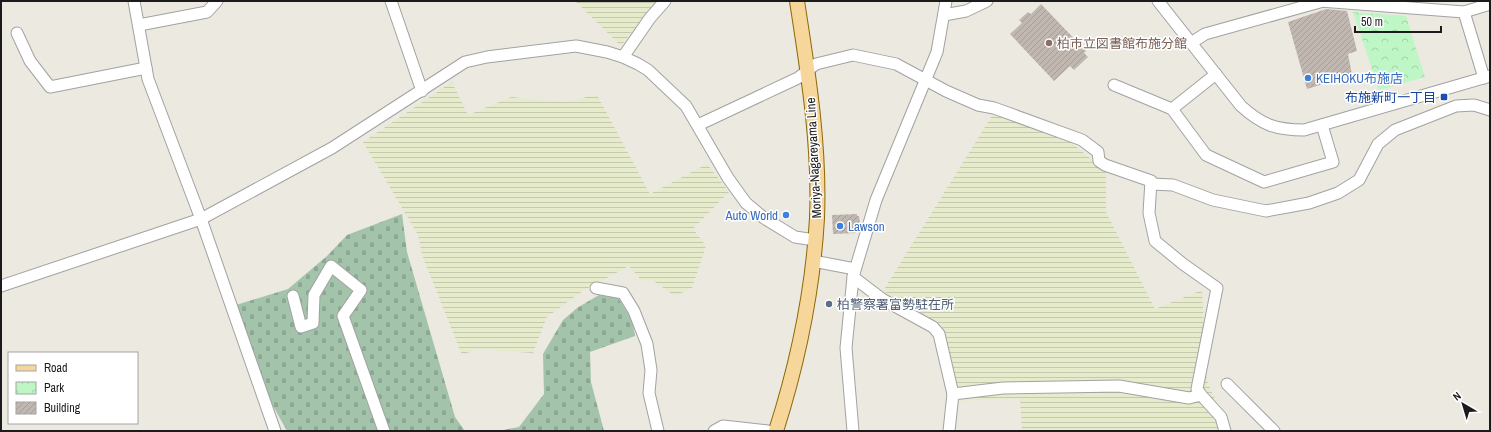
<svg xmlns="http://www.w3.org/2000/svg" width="1491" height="432" viewBox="0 0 1491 432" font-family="'Archivo Narrow','Noto Sans JP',sans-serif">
  <defs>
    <pattern id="farmland-rules" width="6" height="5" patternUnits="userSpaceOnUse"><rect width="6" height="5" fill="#e6ebcc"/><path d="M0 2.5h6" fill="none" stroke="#c5c9af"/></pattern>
    <pattern id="cemetery-stones" width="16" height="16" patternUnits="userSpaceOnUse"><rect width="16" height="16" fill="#a3c4aa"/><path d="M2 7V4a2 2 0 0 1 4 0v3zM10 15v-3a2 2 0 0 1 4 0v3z" fill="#8ca892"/></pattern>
    <pattern id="park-crowns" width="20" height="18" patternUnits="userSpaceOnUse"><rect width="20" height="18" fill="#bef6c6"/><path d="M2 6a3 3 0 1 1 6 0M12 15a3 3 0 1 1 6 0" fill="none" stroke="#a3d2aa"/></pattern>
    <pattern id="building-hatch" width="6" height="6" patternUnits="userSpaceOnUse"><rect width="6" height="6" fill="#c0b8b0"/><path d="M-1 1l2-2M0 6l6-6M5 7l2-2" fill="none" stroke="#a49e97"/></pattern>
  </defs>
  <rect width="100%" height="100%" fill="#ece9e1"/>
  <!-- farmland -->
  <g fill="url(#farmland-rules)">
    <path d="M 575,1 L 656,1 L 621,46 Z"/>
    <path d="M 452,82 L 468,115 L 511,97 L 563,102 L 597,95 L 650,194 L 707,164 L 729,192 L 693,229 L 706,246 L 692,288 L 675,296 L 652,280 L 642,281 L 629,266 L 584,290 L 547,317 L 533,353 L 477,349 L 462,355 L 422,255 L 418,235 L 363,142 Z"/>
    <path d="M 993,114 L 1063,136 L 1106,171 L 1106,212 L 1155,309 L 1202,290 L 1207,381 L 1229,431 L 1022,431 L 1020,398 L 961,401 L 942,325 L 883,291 Z"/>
  </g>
  <!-- cemetery -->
  <g fill="url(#cemetery-stones)">
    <path d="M 402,214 L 407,252 L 455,417 L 465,431 L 287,431 L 272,404 L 236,305 L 288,289 L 327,256 L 347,235 Z"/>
    <path d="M 599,295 L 618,298 L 632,320 L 635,336 L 590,352 L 591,382 L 604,431 L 497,431 L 519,427 L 544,394 L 543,354 L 563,320 L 577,308 Z"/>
  </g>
  <!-- park -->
  <path fill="url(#park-crowns)" d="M 1353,12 L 1406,16 L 1425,77 L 1379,90 Z"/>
  <!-- building -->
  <g fill="url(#building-hatch)">
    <path d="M 1041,4 L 1086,51 L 1084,53 L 1088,57 L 1074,70 L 1070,66 L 1054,81 L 1010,34 L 1022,23 L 1019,20 L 1028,12 L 1031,14 Z"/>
    <path d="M 1326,9 L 1347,11 L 1357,51 L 1348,54 L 1352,75 L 1307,89 L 1288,22 Z"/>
    <path d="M 857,214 L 857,216 L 859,216 L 860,223 L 856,224 L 856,233 L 833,234 L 832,215 Z"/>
  </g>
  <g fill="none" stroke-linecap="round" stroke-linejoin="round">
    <!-- minor casing -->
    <g stroke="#a2a2a2" stroke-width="13">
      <g id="minor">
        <path d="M 134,1 L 148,79 L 201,219 L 332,148 L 465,62 L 487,57 L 576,46 L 607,52 L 623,57 L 638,64 L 648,70 L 686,106 L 728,178 L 746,203 L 764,218 L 795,237 L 815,240"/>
        <path d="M 391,1 L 422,91"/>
        <path d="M 1158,1 L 1241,106 C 1262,125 1276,130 1304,130 L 1490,76"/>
        <path d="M 1320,1 L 1464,12 L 1490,4"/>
        <path d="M 1464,12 L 1484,78"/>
        <path d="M 944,15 L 966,11 L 987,1"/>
        <path d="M 139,25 L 207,12 L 217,1"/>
        <path d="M 17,33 L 30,61 L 50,87 L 146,68"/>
        <path d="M 1191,43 L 1205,34 L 1320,2"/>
        <path d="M 623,57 L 650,18 L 665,1"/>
        <path d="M 1216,74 L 1172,109 L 1206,155 L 1264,182 L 1333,162 L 1322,125"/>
        <path d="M 1114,85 L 1172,109"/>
        <path d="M 698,125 L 798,78 L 816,64 L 853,55 L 896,64 L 946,91 L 978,105 L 994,108 L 1082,140 L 1098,152 L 1099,161 L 1105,165 L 1151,181 L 1149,213 L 1155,241 L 1183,264 L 1217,288 L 1197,389 L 1201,395"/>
        <path d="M 1151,184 L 1173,185 L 1213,200 L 1266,211 L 1309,203 L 1338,193 L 1359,180 L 1378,144 L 1395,130 L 1456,106 L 1474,105 L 1490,110"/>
        <path d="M 813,261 L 855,269"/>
        <path d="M 853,277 L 882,299 L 933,327 L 939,334 L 953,394 L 949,431"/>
        <path d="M 1,286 L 201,219 L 275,431"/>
        <path d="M 596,288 L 623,293 L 634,311 L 647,344 L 651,370 L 649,393 L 658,431"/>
        <path d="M 293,296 L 301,327 L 313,323 L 314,295 L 331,266 L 361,290 L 343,316 L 384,431"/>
        <path d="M 1227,384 L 1274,431"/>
        <path d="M 953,394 L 1003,388 L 1119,386 L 1189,398 L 1201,395 L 1221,417 L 1225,431"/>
        <path d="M 714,431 L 723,426 L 768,431"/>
        <path d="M 853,431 L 846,348 L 853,277 L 876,200 L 937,52 L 946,1"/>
      </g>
    </g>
    <!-- major casing -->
    <g stroke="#8c6906" stroke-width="16">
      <path id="major" d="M 776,431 C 798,362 813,290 817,218 C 820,146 808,72 797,1"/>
    </g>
    <!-- minor -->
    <use href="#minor" stroke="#fff" stroke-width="11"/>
    <!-- major -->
    <use href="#major" stroke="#f7d69b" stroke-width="14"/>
  </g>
  <!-- markers -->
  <circle fill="#8d6e63" stroke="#fff" stroke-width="1.5" cx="1049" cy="43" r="4"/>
  <g fill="#3f7fe0" stroke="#fff" stroke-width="1.5">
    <circle cx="1308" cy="78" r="4"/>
    <circle cx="786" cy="215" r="4"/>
    <circle cx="840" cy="226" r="4"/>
  </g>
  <rect fill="#1a4fb4" stroke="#fff" stroke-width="1.5" x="1440" y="93" width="8" height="8" rx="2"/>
  <circle fill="#5c6f8a" stroke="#fff" stroke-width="1.5" cx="829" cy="304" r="4"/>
  <g text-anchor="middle" stroke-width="3" stroke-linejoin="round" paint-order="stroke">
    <!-- education labels -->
    <g font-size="13" fill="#785e54" stroke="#fff" text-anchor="start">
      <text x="1057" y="48">柏市立図書館布施分館</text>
    </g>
    <!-- shop labels -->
    <g font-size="13" fill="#366cbe" stroke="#fff" text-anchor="start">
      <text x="1316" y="83">KEIHOKU布施店</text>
      <text x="778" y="220" text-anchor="end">Auto World</text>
      <text x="848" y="231">Lawson</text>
    </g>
    <!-- transit labels -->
    <g font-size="13" fill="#164399" stroke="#fff" text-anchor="end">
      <text x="1436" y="102">布施新町一丁目</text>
    </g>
    <!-- street labels -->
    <g font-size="13" fill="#1b1b1b" stroke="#fff">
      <text transform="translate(813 158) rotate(-93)" y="5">Moriya-Nagareyama Line</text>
    </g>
    <!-- service labels -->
    <g font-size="13" fill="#4e5e75" stroke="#fff" text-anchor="start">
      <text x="837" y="309">柏警察署富勢駐在所</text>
    </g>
  </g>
  <!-- border -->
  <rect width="1491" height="432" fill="none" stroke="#1b1b1b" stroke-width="4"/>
  <!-- legend -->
  <rect x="8" y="352" width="130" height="72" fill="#ffffff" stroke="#a4a4a4"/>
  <rect x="16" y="365" width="20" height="6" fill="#f7d69b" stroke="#a4a4a4"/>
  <text x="44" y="372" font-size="12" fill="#1b1b1b">Road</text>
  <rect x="16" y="382" width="20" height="12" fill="url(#park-crowns)" stroke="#a4a4a4"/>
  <text x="44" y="392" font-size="12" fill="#1b1b1b">Park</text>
  <rect x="16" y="402" width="20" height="12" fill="url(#building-hatch)" stroke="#a4a4a4"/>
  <text x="44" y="412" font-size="12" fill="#1b1b1b">Building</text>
  <!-- north arrow -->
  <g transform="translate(1463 404) rotate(322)" stroke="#ffffff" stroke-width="3" paint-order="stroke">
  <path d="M0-3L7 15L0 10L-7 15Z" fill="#1b1b1b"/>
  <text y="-6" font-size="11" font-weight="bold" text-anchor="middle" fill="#1b1b1b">N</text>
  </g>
  <!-- scale -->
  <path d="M1355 26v6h86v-6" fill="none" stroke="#1b1b1b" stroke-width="2"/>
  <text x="1361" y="26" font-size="12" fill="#1b1b1b" stroke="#ffffff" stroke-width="3" paint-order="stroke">50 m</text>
</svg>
